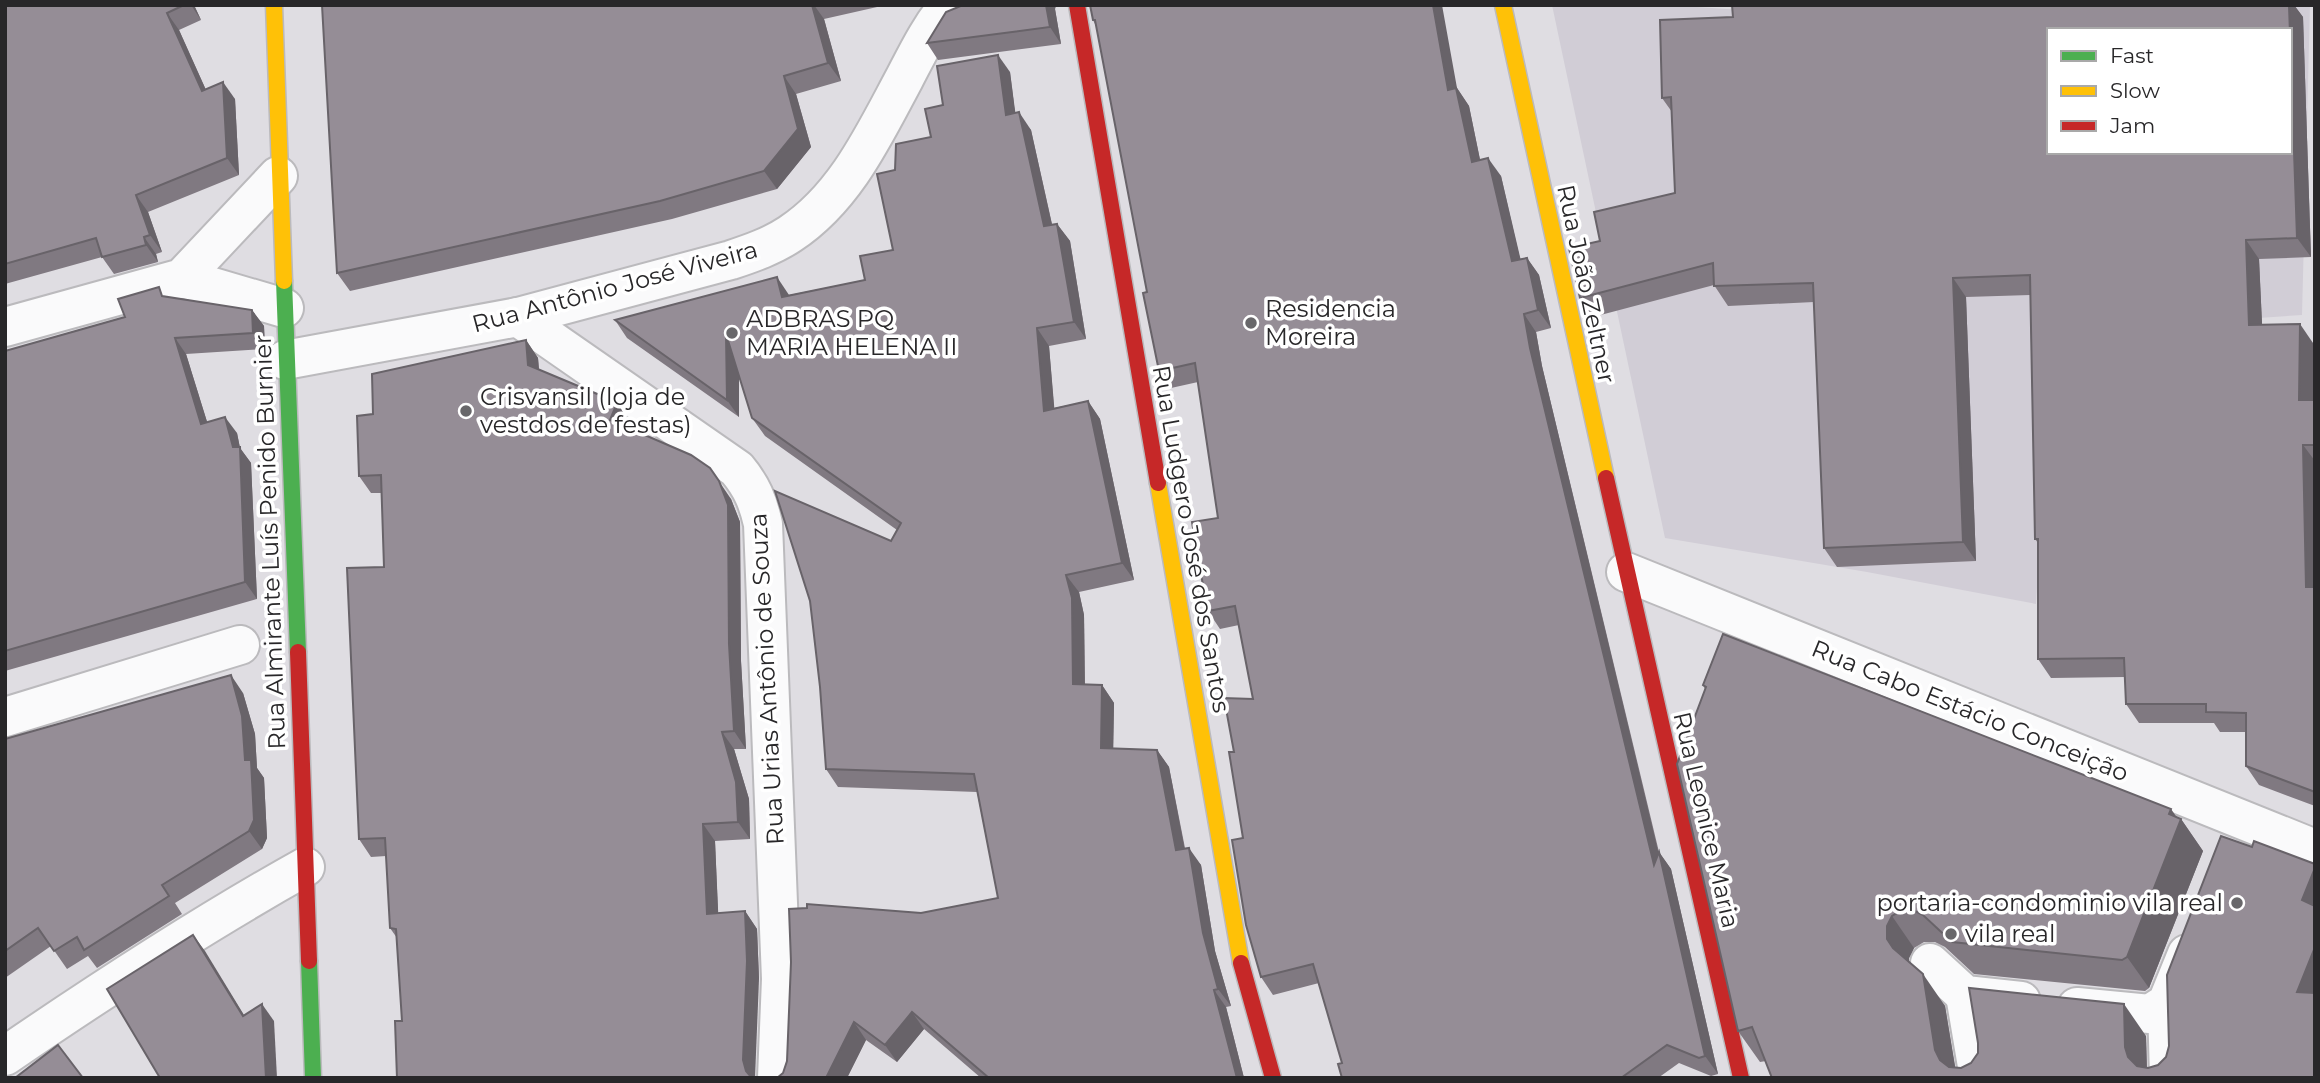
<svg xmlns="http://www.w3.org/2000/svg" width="2320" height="1083" viewBox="0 0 2320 1083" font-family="Montserrat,sans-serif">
  <rect width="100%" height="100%" fill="#dfdde2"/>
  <!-- built -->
  <path fill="#d1cdd6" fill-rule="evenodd" d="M 1552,5 L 1666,5 L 1894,20 L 1894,5 L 2310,5 L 2302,315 L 2052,332 L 2036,604 L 1867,572 L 1665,538 ZM 2049,30 L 2290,30 L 2290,152 L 2049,152 Z"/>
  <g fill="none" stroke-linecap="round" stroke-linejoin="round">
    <!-- street casing -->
    <g stroke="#bbbabd" stroke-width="42">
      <g id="street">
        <path d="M 182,278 L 284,308"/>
        <path d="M 518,317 L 737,469 C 752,487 758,502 763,524 L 781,979 L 777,1078"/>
        <path d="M 5,327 L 182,278 L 278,176"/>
        <path d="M 285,360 L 518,317 L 731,260 C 752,253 772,246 790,234 C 845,198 874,135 904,79 C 917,54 930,27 949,5"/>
        <path d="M 1626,572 L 2315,849"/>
        <path d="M 5,717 L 240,645"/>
        <path d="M 1930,963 L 1965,995 L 2021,1001"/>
        <path d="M 1965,995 L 1979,1078"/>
        <path d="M 2167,1003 L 2169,1078"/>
        <path d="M 2077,1007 L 2150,1014 L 2167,1003 L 2187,954"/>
        <path d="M 5,1056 C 103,989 201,925 305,867"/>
      </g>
    </g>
    <!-- fast casing -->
    <g stroke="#bbbabd" stroke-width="19">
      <g id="fast">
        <path d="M 284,281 L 298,652"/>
        <path d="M 309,961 L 313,1078"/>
      </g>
    </g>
    <!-- slow casing -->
    <g stroke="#bbbabd" stroke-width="19">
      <g id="slow">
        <path d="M 274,5 L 284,281"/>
        <path d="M 1503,5 L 1606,478"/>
        <path d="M 1158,483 L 1241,963"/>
      </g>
    </g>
    <!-- jam casing -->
    <g stroke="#bbbabd" stroke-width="19">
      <g id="jam">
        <path d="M 1077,5 L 1158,483"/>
        <path d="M 1606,478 L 1741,1078"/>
        <path d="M 298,652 L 309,961"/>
        <path d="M 1241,963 L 1273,1078"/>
      </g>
    </g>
    <!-- street -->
    <use href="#street" stroke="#fafafb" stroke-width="38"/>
    <!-- fast -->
    <use href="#fast" stroke="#4caf50" stroke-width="16"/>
    <!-- slow -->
    <use href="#slow" stroke="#ffc107" stroke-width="16"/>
    <!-- jam -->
    <use href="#jam" stroke="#c62828" stroke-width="16"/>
  </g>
  <!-- wall -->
  <g fill="#807981">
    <path d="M 5,5 L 194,5 L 201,20 L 179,30 L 206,90 L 235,99 L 239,175 L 148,212 L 162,252 L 156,254 L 158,262 L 114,274 L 102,257 L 5,284 Z"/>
    <path d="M 322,5 L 886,5 L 824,19 L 841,81 L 796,94 L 811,147 L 777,189 L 672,219 L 350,291 L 337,273 Z"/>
    <path d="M 963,5 L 1056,5 L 1055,9 L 1061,44 L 938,60 L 927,43 Z"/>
    <path d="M 1090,5 L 1457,88 L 1469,106 L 1480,160 L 1501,176 L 1520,259 L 1527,258 L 1539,275 L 1551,328 L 1536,332 L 1542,366 L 1659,852 L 1671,869 L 1718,1074 L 1711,1076 L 1679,1063 L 1658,1078 L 1342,1078 L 1342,1063 L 1319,983 L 1273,995 L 1261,977 L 1243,838 L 1234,752 L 1253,699 L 1239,625 L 1220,629 L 1208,611 L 1218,518 L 1198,382 L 1171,388 L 1159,371 L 1147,292 L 1096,26 L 1093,20 Z"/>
    <path d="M 1732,5 L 2294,5 L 2303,17 L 2311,257 L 2259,259 L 2262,325 L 2313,343 L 2313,400 L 2315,400 L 2315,806 L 2259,785 L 2246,766 L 2246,732 L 2220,732 L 2214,723 L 2139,723 L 2126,704 L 2125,677 L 2051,678 L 2038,659 L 2038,543 L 2035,539 L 2030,295 L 1966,297 L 1976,561 L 1837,567 L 1824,548 L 1814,302 L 1728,306 L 1714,285 L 1593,317 L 1580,298 L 1600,241 L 1675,193 L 1672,112 L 1662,98 L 1733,17 Z"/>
    <path d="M 1010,72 L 1015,113 L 1031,130 L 1052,224 L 1057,224 L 1070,241 L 1086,339 L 1049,346 L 1054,408 L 1088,401 L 1100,419 L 1134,580 L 1079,592 L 1084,615 L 1085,685 L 1102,685 L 1114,703 L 1113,748 L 1157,750 L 1169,767 L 1185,848 L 1201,865 L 1215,951 L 1231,1006 L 1226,1007 L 1244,1078 L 981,1078 L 924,1029 L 897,1062 L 866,1040 L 847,1078 L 777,1078 L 783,1073 L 921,913 L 998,898 L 977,792 L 838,787 L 826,769 L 891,541 L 897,530 L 765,436 L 752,418 L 739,374 L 739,417 L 627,338 L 615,320 L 789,295 L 865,280 L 893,250 L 895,170 L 931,137 L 943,105 Z"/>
    <path d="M 166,297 L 252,310 L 264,326 L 265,349 L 186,354 L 207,422 L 237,433 L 240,448 L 251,463 L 257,599 L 5,671 L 5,351 L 125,317 Z"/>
    <path d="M 526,340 L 538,358 L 539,370 L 617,403 L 629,421 L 627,427 L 731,499 L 740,522 L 741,661 L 746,749 L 734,749 L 749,799 L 750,839 L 715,841 L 718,913 L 745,911 L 757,929 L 759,979 L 402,1021 L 397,938 L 390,928 L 386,856 L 371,857 L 359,839 L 384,567 L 382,493 L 371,493 L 359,476 L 373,414 Z"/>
    <path d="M 1703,685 L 2177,818 L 2181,819 L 2203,851 L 2149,988 L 2145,991 L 1974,974 L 1945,947 L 1935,942 L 1924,942 L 1914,948 L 1909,958 L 1909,962 L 1945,1006 L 1955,1067 L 1961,1068 L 2146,1036 L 2147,1068 L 2315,1078 L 1772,1078 L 1766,1061 L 1760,1062 L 1738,1031 L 1705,689 Z"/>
    <path d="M 243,693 L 255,734 L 257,768 L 264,778 L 267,838 L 262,849 L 175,903 L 182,914 L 97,968 L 88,956 L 67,969 L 51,946 L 5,978 L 5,739 Z"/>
  </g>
  <!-- shaded-wall -->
  <g fill="#686369">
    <path d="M 191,5 L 194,5 L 201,20 Z"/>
    <path d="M 812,5 L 814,5 L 824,19 L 841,81 L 828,63 Z"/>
    <path d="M 1046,5 L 1056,5 L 1055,9 L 1061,44 L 1050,27 Z"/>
    <path d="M 1433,5 L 1442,5 L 1457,88 L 1469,106 L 1484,179 L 1472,162 L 1448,90 Z"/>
    <path d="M 2289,5 L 2294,5 L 2303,17 L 2311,257 L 2297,238 Z"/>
    <path d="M 167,13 L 179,30 L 214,108 L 202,91 Z"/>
    <path d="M 998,55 L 1010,72 L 1018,133 L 1006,115 Z"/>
    <path d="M 784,76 L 796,94 L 811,147 L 777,189 L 764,171 Z"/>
    <path d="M 223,82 L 235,99 L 239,175 L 227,158 Z"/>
    <path d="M 1019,112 L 1031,130 L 1056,243 L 1044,226 Z"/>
    <path d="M 1488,158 L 1501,176 L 1525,278 L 1512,261 Z"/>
    <path d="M 136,195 L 148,212 L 162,252 L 150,235 Z"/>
    <path d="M 1057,224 L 1070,241 L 1086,339 L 1074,322 Z"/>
    <path d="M 144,237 L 156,254 L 158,262 L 146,245 Z"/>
    <path d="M 2246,240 L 2259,259 L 2263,344 L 2249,325 Z"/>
    <path d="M 1527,258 L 1539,275 L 1551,328 L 1538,310 Z"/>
    <path d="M 777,277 L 789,295 L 782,297 Z"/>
    <path d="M 1953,278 L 1966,297 L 1976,561 L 1963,542 Z"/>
    <path d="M 252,310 L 264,326 L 265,349 L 253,333 Z"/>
    <path d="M 1524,314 L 1536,332 L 1542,366 L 1664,876 L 1659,852 L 1671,869 L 1718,1074 L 1705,1056 L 1654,865 L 1530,348 Z"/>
    <path d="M 2300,324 L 2313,343 L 2313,419 L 2299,400 Z"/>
    <path d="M 1037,328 L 1049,346 L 1056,428 L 1044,411 Z"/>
    <path d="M 726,334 L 739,352 L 739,417 L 727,400 Z"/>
    <path d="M 175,338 L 186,354 L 213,441 L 201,424 Z"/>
    <path d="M 526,340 L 538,358 L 540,382 L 528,365 Z"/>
    <path d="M 1088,401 L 1100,419 L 1134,580 L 1122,563 Z"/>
    <path d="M 617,403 L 629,421 L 623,437 L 610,420 Z"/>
    <path d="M 225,417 L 237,433 L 240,448 L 251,463 L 257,599 L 245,582 L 233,447 Z"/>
    <path d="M 2303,445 L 2315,461 L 2315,599 L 2306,587 Z"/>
    <path d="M 710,468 L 731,499 L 740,522 L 741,661 L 746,749 L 734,731 L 729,644 Z"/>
    <path d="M 1066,575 L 1079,592 L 1084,615 L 1085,701 L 1073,684 Z"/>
    <path d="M 231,675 L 243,693 L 255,734 L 257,768 L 264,778 L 267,838 L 262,849 L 249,831 L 245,760 Z"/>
    <path d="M 1102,685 L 1114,703 L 1113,765 L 1101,748 Z"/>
    <path d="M 722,732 L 734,749 L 749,799 L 750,839 L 738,822 Z"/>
    <path d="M 1157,750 L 1169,767 L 1188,867 L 1176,850 Z"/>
    <path d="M 2171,809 L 2180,822 L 2181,819 L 2203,851 L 2149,988 L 2127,957 Z"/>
    <path d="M 703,824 L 715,841 L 719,931 L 707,914 Z"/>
    <path d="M 1189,848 L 1201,865 L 1215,951 L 1231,1006 L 1218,989 L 1203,933 Z"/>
    <path d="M 2315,868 L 2315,918 L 2302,900 Z"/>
    <path d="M 745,911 L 757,929 L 759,979 L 755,1078 L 750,1078 L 746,1071 L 743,1060 Z"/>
    <path d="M 1892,916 L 1914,948 L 1909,958 L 1909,970 L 1887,939 L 1887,926 Z"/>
    <path d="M 193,935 L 205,951 L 255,1033 L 243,1016 Z"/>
    <path d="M 2315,947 L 2315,1018 L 2297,992 Z"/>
    <path d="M 1923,974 L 1945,1006 L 1957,1078 L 1940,1060 L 1935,1050 Z"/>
    <path d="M 1214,990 L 1226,1007 L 1244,1078 L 1237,1078 Z"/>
    <path d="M 262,1004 L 274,1021 L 277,1078 L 266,1078 Z"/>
    <path d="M 2124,1004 L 2146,1036 L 2147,1078 L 2128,1057 L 2125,1047 Z"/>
    <path d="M 912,1012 L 924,1029 L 897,1062 L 885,1045 Z"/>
    <path d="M 854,1022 L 866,1040 L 847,1078 L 826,1078 Z"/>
  </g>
  <!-- building -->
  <g fill="#958d96" stroke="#686369" stroke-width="2" fill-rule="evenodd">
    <path d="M 5,5 L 184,5 L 167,13 L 202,91 L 223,82 L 227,158 L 136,195 L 150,235 L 144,237 L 146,245 L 102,257 L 96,238 L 5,264 Z"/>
    <path d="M 322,5 L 812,5 L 828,63 L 784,76 L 798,129 L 764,171 L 660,201 L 337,273 Z"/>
    <path d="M 963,5 L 1046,5 L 1050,27 L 927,43 L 946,12 Z"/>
    <path d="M 1090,5 L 1433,5 L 1448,90 L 1456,88 L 1472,162 L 1488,158 L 1512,261 L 1527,258 L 1538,310 L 1524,314 L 1530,348 L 1654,865 L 1659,852 L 1705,1056 L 1699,1058 L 1667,1045 L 1621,1078 L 1342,1078 L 1338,1064 L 1342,1063 L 1313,964 L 1261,977 L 1246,925 L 1232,840 L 1243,838 L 1229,752 L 1234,752 L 1224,698 L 1253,699 L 1235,606 L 1208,611 L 1198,559 L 1192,522 L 1218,518 L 1195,363 L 1159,371 L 1143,293 L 1147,292 L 1095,20 L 1093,20 Z"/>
    <path d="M 1732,5 L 2289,5 L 2297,238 L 2246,240 L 2249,325 L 2300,324 L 2299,400 L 2315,400 L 2315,445 L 2303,445 L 2306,587 L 2315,587 L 2315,792 L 2246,766 L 2246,713 L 2206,712 L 2206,704 L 2126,704 L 2124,658 L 2038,659 L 2038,539 L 2035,539 L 2030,275 L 1953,278 L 1963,542 L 1824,548 L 1813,283 L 1714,286 L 1713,263 L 1580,298 L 1569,248 L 1600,241 L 1594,212 L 1675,193 L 1671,97 L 1662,98 L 1660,20 L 1733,17 ZM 2049,30 L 2290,30 L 2290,152 L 2049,152 Z"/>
    <path d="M 998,55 L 1006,115 L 1019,112 L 1044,226 L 1057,224 L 1074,322 L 1037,328 L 1044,411 L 1088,401 L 1122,563 L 1066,575 L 1072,598 L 1073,684 L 1102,685 L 1101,748 L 1157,750 L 1176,850 L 1189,848 L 1203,933 L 1218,989 L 1214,990 L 1237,1078 L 989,1078 L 912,1012 L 885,1045 L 854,1022 L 826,1078 L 777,1078 L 783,1073 L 787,1061 L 791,962 L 789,909 L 807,908 L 807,904 L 921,913 L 998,898 L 974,774 L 826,769 L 820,687 L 810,601 L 775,491 L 891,541 L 901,523 L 752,418 L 726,334 L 727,400 L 615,320 L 777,277 L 782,297 L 865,280 L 860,256 L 893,250 L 877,174 L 895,170 L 896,144 L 931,137 L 925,109 L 943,105 L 937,66 Z"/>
    <path d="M 159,287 L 162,296 L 252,310 L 253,333 L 175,338 L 201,424 L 225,417 L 233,447 L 240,447 L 245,582 L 5,651 L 5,351 L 125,317 L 118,299 Z"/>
    <path d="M 526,340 L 528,365 L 614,401 L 617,403 L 610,420 L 691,455 L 710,468 L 719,481 L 728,505 L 729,644 L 734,731 L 722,732 L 736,782 L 738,822 L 703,824 L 707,914 L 745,911 L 747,961 L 743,1060 L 746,1071 L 752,1078 L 397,1078 L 395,1021 L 402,1021 L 396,929 L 390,928 L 385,838 L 359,839 L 347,568 L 384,567 L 381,475 L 359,476 L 357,416 L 373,414 L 372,374 Z"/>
    <path d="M 1723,634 L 2171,809 L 2169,814 L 2181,819 L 2127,957 L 2122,960 L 1952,942 L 1923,915 L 1913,910 L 1902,910 L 1892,916 L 1887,926 L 1887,939 L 1893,948 L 1923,974 L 1935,1050 L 1940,1060 L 1949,1067 L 1961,1068 L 1971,1063 L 1978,1053 L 1978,1043 L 1969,988 L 2124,1004 L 2125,1047 L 2128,1057 L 2137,1066 L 2148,1068 L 2158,1065 L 2166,1057 L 2169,1046 L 2167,975 L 2221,836 L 2252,847 L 2254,841 L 2315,864 L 2315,868 L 2302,900 L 2315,906 L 2315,947 L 2297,992 L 2315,993 L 2315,1078 L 1772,1078 L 1752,1027 L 1738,1031 L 1677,764 L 1706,687 L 1703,685 Z"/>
    <path d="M 231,675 L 242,716 L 245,760 L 251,760 L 254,820 L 249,831 L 162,885 L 169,896 L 84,950 L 77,937 L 54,951 L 38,928 L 5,951 L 5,739 Z"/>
    <path d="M 193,935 L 243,1016 L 262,1004 L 266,1078 L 160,1078 L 107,989 Z"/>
    <path d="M 58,1045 L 83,1078 L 15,1078 Z"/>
  </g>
  <!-- markers -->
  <g fill="#68676a" stroke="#fff" stroke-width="2.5">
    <circle cx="1251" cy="323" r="7"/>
    <circle cx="732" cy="333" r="7"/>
    <circle cx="466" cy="411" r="7"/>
    <circle cx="2237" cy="903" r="7"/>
    <circle cx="1951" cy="934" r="7"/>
  </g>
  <g text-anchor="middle" stroke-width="7" stroke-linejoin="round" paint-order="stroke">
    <!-- street labels -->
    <g font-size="24" fill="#282729" stroke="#fff">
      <text transform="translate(1586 284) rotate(78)" y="8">Rua João Zeltner</text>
      <text transform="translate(615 287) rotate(-15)" y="8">Rua Antônio José Viveira</text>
      <text transform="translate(1191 539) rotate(80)" y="8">Rua Ludgero José dos Santos</text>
      <text transform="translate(270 542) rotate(-92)" y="8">Rua Almirante Luís Penido Burnier</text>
      <text transform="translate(767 679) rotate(-93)" y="8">Rua Urias Antônio de Souza</text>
      <text transform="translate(1970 711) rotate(22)" y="8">Rua Cabo Estácio Conceição</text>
      <text transform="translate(1706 820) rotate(77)" y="8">Rua Leonice Maria</text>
    </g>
    <!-- poi labels -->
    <g font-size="24" fill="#282729" stroke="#fff" text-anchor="start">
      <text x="1265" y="317">Residencia<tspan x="1265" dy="28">Moreira</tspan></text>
      <text x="746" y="327">ADBRAS PQ<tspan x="746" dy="28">MARIA HELENA II</tspan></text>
      <text x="480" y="405">Crisvansil (loja de<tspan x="480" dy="28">vestdos de festas)</tspan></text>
      <text x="2223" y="911" text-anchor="end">portaria-condominio vila real</text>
      <text x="1965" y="942">vila real</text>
    </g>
  </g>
  <!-- border -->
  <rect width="2320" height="1083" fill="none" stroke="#282729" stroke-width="14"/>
  <!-- legend -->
  <rect x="2047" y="28" width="245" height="126" fill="#ffffff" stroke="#a9a9a9" stroke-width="2"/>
  <rect x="2061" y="51" width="35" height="10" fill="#4caf50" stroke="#a9a9a9" stroke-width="2"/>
  <text x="2110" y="63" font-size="21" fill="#282729">Fast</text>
  <rect x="2061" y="86" width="35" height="10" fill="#ffc107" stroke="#a9a9a9" stroke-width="2"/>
  <text x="2110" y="98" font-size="21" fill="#282729">Slow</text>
  <rect x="2061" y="121" width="35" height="10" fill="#c62828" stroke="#a9a9a9" stroke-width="2"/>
  <text x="2110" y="133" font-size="21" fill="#282729">Jam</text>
</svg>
